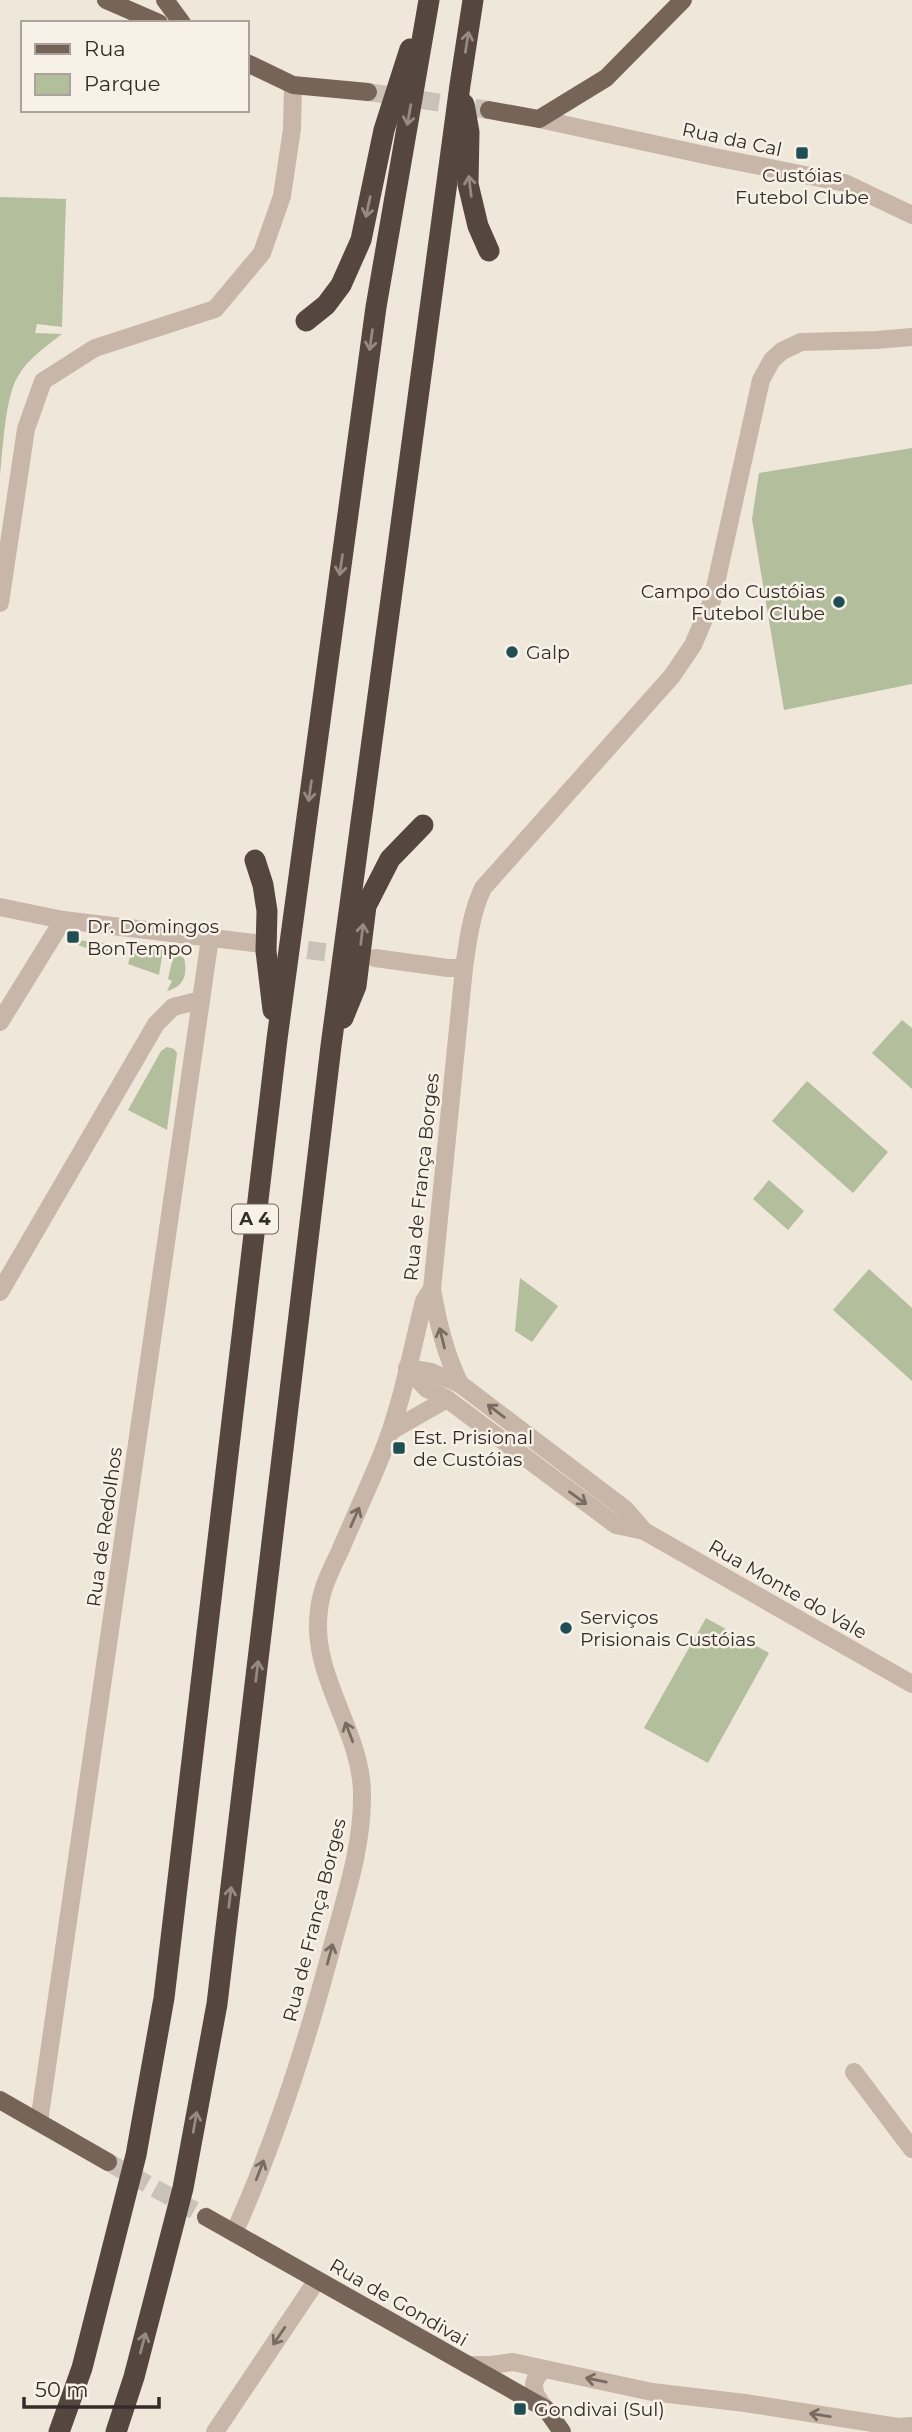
<svg xmlns="http://www.w3.org/2000/svg" width="912" height="2432" viewBox="0 0 912 2432" font-family="Montserrat,sans-serif">
  <rect width="100%" height="100%" fill="#f0e7db"/>
  <!-- green -->
  <g fill="#b2be9c">
    <path d="M 0,197 L 66,199 L 62,327 L 37,324 L 35,333 L 62,334 C 45,347 28,359 18,376 C 5,397 3,449 0,475 Z"/>
    <path d="M 912,448 L 912,684 L 784,710 L 752,519 L 759,473 Z"/>
    <path d="M 77,940 L 113,944 L 110,956 L 72,943 Z"/>
    <path d="M 133,946 L 163,950 L 159,975 L 128,964 Z"/>
    <path d="M 174,953 L 184,958 C 188,974 184,987 167,991 L 172,981 L 168,979 Z"/>
    <path d="M 902,1020 L 912,1028 L 912,1089 L 872,1053 Z"/>
    <path d="M 167,1047 L 174,1049 L 177,1053 L 167,1130 L 128,1110 L 161,1051 Z"/>
    <path d="M 807,1081 L 888,1152 L 853,1193 L 772,1121 Z"/>
    <path d="M 769,1180 L 804,1211 L 788,1230 L 753,1199 Z"/>
    <path d="M 869,1269 L 912,1308 L 912,1381 L 833,1310 Z"/>
    <path d="M 520,1278 L 558,1306 L 532,1342 L 515,1331 Z"/>
    <path d="M 706,1618 L 769,1653 L 708,1763 L 644,1728 Z"/>
  </g>
  <g fill="none" stroke-linecap="round" stroke-linejoin="round">
    <!-- minor-tunnel -->
    <path stroke="#cbc2b7" stroke-width="18" stroke-dasharray="18 9" stroke-linecap="butt" d="M 254,943 L 354,956"/>
    <!-- major-tunnel -->
    <g stroke="#cbc2b7" stroke-width="18" stroke-dasharray="18 9" stroke-linecap="butt">
      <path d="M 368,92 L 489,110"/>
      <path d="M 108,2162 L 206,2217"/>
    </g>
    <!-- minor -->
    <g stroke="#c8b7a8" stroke-width="18">
      <path d="M 539,119 L 714,157 L 845,183 L 912,215"/>
      <path d="M 0,603 L 26,429 L 43,381 L 95,348 L 215,309 L 262,253 L 282,196 L 292,129 L 293,85"/>
      <path d="M 0,907 L 63,920 L 254,943"/>
      <path d="M 375,958 L 448,968 L 464,968"/>
      <path d="M 0,1022 L 63,920"/>
      <path d="M 432,1289 C 438,1323 445,1353 460,1384"/>
      <path d="M 0,1292 L 156,1024 L 173,1007 L 201,1000"/>
      <path d="M 407,1368 L 427,1389 L 447,1399 L 616,1525 L 644,1531 L 912,1684"/>
      <path d="M 407,1368 L 431,1372 L 460,1384 L 625,1509 L 644,1531"/>
      <path d="M 391,1431 L 447,1399"/>
      <path d="M 854,2072 L 912,2149"/>
      <path d="M 39,2122 L 210,938"/>
      <path d="M 234,2233 C 276,2140 307,2042 333,1943 C 346,1895 363,1844 362,1793 C 361,1729 310,1676 319,1610 C 321,1589 331,1570 340,1551 C 354,1518 369,1486 382,1454 C 402,1405 411,1352 424,1301 L 432,1289 L 464,968 C 468,940 471,914 483,888 L 672,676 L 693,645 L 712,601 L 761,380 L 772,360 L 782,351 L 801,342 L 876,340 L 912,337"/>
      <path d="M 467,2365 L 491,2365 L 513,2362 L 545,2369"/>
      <path d="M 546,2409 C 534,2396 527,2381 545,2369 L 652,2392 L 745,2403 L 898,2427 L 912,2426"/>
      <path d="M 215,2432 L 317,2280"/>
    </g>
    <!-- major -->
    <g stroke="#766459" stroke-width="18">
      <path d="M 106,0 L 159,23"/>
      <path d="M 165,0 L 182,23"/>
      <path d="M 247,63 L 293,85 L 368,92"/>
      <path d="M 489,110 L 539,119 L 606,78 L 683,0"/>
      <path d="M 0,2100 L 108,2162"/>
      <path d="M 206,2217 L 546,2409 L 562,2432"/>
    </g>
    <!-- highway -->
    <g stroke="#55463f" stroke-width="21">
      <path d="M 464,104 L 469,132 L 468,184 L 478,226 L 489,251"/>
      <path d="M 306,321 L 326,305 L 341,285 L 361,240 L 384,130 L 410,49"/>
      <path d="M 255,860 L 263,885 L 267,911 L 266,951 L 273,1010"/>
      <path d="M 343,1018 L 356,986 L 366,906 L 390,859 L 423,825"/>
      <path d="M 59,2432 L 82,2368 L 136,2155 L 164,1998 L 277,1039 L 376,307 L 429,0"/>
      <path d="M 116,2432 L 134,2377 L 183,2188 L 217,2004 L 331,1046 L 460,85 L 473,0"/>
    </g>
  </g>
  <!-- one-way arrows -->
  <defs><path id="oneway-shaft" d="M-6 0H5M1.5-3L5.5 0L1.5 3" fill="none" stroke-width="1.6" stroke-linecap="round" stroke-linejoin="round" transform="scale(1.75)"/></defs>
  <g stroke="#968a82">
    <use href="#oneway-shaft" transform="translate(467 42) rotate(-81)"/>
    <use href="#oneway-shaft" transform="translate(409 115) rotate(100)"/>
    <use href="#oneway-shaft" transform="translate(470 186) rotate(-97)"/>
    <use href="#oneway-shaft" transform="translate(368 207) rotate(102)"/>
    <use href="#oneway-shaft" transform="translate(371 340) rotate(98)"/>
    <use href="#oneway-shaft" transform="translate(341 565) rotate(98)"/>
    <use href="#oneway-shaft" transform="translate(310 791) rotate(98)"/>
    <use href="#oneway-shaft" transform="translate(362 934) rotate(-83)"/>
    <use href="#oneway-shaft" transform="translate(257 1671) rotate(-83)"/>
    <use href="#oneway-shaft" transform="translate(230 1897) rotate(-83)"/>
    <use href="#oneway-shaft" transform="translate(195 2122) rotate(-80)"/>
    <use href="#oneway-shaft" transform="translate(143 2343) rotate(-75)"/>
  </g>
  <g stroke="#776b62">
    <use href="#oneway-shaft" transform="translate(442 1338) rotate(-104)"/>
    <use href="#oneway-shaft" transform="translate(496 1411) rotate(-143)"/>
    <use href="#oneway-shaft" transform="translate(578 1498) rotate(36)"/>
    <use href="#oneway-shaft" transform="translate(355 1517) rotate(-66)"/>
    <use href="#oneway-shaft" transform="translate(349 1732) rotate(-111)"/>
    <use href="#oneway-shaft" transform="translate(330 1954) rotate(-75)"/>
    <use href="#oneway-shaft" transform="translate(260 2170) rotate(-69)"/>
    <use href="#oneway-shaft" transform="translate(279 2336) rotate(124)"/>
    <use href="#oneway-shaft" transform="translate(596 2380) rotate(-168)"/>
    <use href="#oneway-shaft" transform="translate(820 2415) rotate(-171)"/>
  </g>
  <!-- markers -->
  <g fill="#1f4f54" stroke="#f8f1e7" stroke-width="2.5">
    <rect x="795" y="146" width="14" height="14" rx="3.5"/>
    <circle cx="839" cy="602" r="7"/>
    <circle cx="512" cy="652" r="7"/>
    <rect x="66" y="930" width="14" height="14" rx="3.5"/>
    <rect x="392" y="1441" width="14" height="14" rx="3.5"/>
    <circle cx="566" cy="1628" r="7"/>
    <rect x="513" y="2402" width="14" height="14" rx="3.5"/>
  </g>
  <g text-anchor="middle" stroke-width="5" stroke-linejoin="round" paint-order="stroke">
    <!-- shield labels -->
    <rect fill="#f8f1e7" stroke="#706761" stroke-width="2" x="232" y="1204.5" width="46" height="29" rx="5"/>
    <g font-size="18" font-weight="bold" fill="#352c28">
      <text x="255" y="1225">A 4</text>
    </g>
    <!-- street labels -->
    <g font-size="19" fill="#352c28" stroke="#f8f1e7">
      <text transform="translate(732 139) rotate(12)" y="7">Rua da Cal</text>
      <text transform="translate(421 1177) rotate(-84)" y="7">Rua de França Borges</text>
      <text transform="translate(104 1527) rotate(-82)" y="7">Rua de Redolhos</text>
      <text transform="translate(788 1589) rotate(30)" y="7">Rua Monte do Vale</text>
      <text transform="translate(314 1920) rotate(-76)" y="7">Rua de França Borges</text>
      <text transform="translate(399 2302) rotate(30)" y="7">Rua de Gondivai</text>
    </g>
    <!-- poi labels -->
    <g font-size="19" fill="#352c28" stroke="#f8f1e7" text-anchor="start">
      <text x="802" y="182" text-anchor="middle">Custóias<tspan x="802" dy="22">Futebol Clube</tspan></text>
      <text x="825" y="598" text-anchor="end">Campo do Custóias<tspan x="825" dy="22">Futebol Clube</tspan></text>
      <text x="526" y="659">Galp</text>
      <text x="87" y="933">Dr. Domingos<tspan x="87" dy="22">BonTempo</tspan></text>
      <text x="413" y="1444">Est. Prisional<tspan x="413" dy="22">de Custóias</tspan></text>
      <text x="580" y="1624">Serviços<tspan x="580" dy="22">Prisionais Custóias</tspan></text>
      <text x="534" y="2416">Gondivai (Sul)</text>
    </g>
  </g>
  <!-- legend -->
  <rect x="21" y="21" width="228" height="91" fill="#f8f1e7" stroke="#aaa29b" stroke-width="2"/>
  <rect x="35" y="44" width="35" height="10" fill="#766459" stroke="#aaa29b" stroke-width="2"/>
  <text x="84" y="56" font-size="21" fill="#352c28">Rua</text>
  <rect x="35" y="74" width="35" height="21" fill="#b2be9c" stroke="#aaa29b" stroke-width="2"/>
  <text x="84" y="91" font-size="21" fill="#352c28">Parque</text>
  <!-- scale -->
  <path d="M24 2397v10h135v-10" fill="none" stroke="#352c28" stroke-width="3.5"/>
  <text x="35" y="2397" font-size="21" fill="#352c28" stroke="#f8f1e7" stroke-width="5" paint-order="stroke">50 m</text>
</svg>
